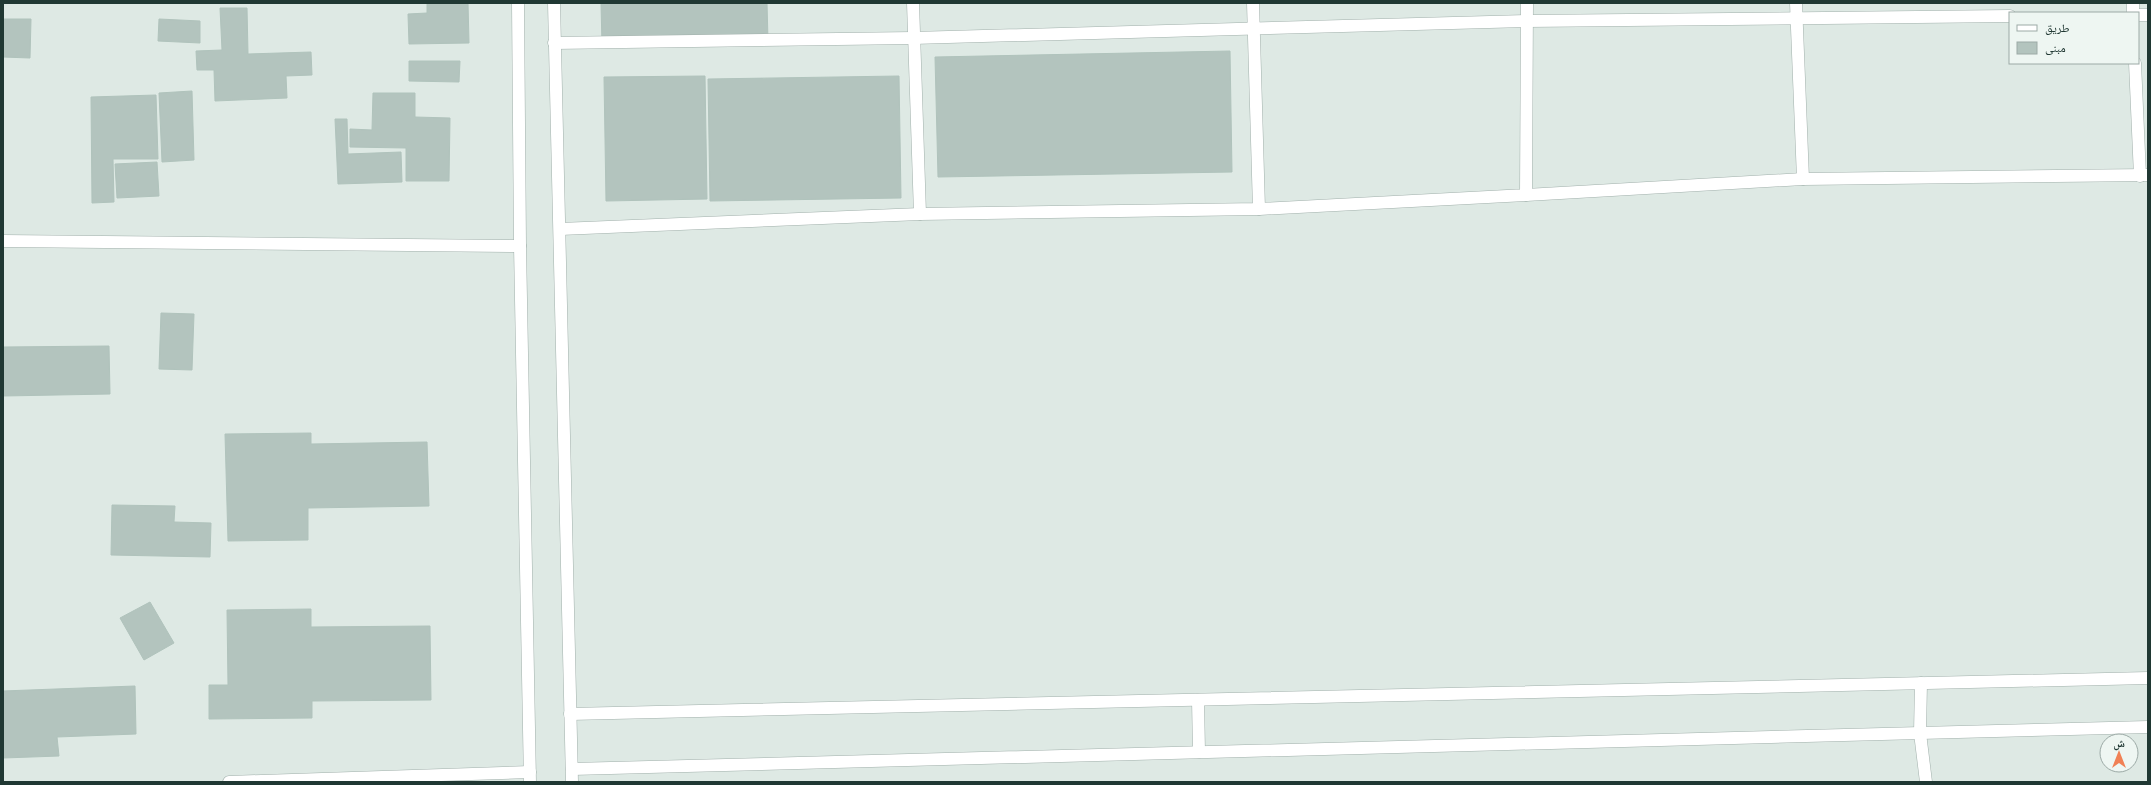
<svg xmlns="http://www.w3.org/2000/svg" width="2151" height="785" viewBox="0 0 2151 785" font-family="Montserrat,'Noto Naskh Arabic',sans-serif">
  <rect width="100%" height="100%" fill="#dee9e4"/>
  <!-- building -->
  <g fill="#b3c4be" stroke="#b0c3bc">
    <path d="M 427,3 L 468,3 L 469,43 L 409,44 L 408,14 L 427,13 Z"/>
    <path d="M 601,3 L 767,3 L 768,41 L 602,45 Z"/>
    <path d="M 220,8 L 247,8 L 248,54 L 311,52 L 312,75 L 286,76 L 287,98 L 215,101 L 214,70 L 197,70 L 196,51 L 222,50 Z"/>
    <path d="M 3,19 L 31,19 L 30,58 L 3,57 Z"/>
    <path d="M 159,19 L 200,21 L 200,43 L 158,41 Z"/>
    <path d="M 1230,51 L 1232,172 L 938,177 L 935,57 Z"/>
    <path d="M 409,61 L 460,61 L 459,82 L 409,81 Z"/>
    <path d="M 705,76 L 707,199 L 606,201 L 604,77 Z"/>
    <path d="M 899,76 L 901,198 L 710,201 L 708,79 Z"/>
    <path d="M 192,91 L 194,160 L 162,162 L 159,93 Z"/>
    <path d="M 373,93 L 415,93 L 415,117 L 450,118 L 449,181 L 406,181 L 406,148 L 350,147 L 350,129 L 372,130 Z"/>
    <path d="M 156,95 L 158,159 L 113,159 L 114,202 L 92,203 L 91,97 Z"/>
    <path d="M 335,119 L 347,119 L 348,154 L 401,152 L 402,182 L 338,184 Z"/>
    <path d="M 157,162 L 159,196 L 117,198 L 115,164 Z"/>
    <path d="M 161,313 L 194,314 L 192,370 L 159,369 Z"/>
    <path d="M 109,346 L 110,394 L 3,396 L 3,347 Z"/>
    <path d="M 311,433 L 311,444 L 427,442 L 429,506 L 308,508 L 308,540 L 228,541 L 225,434 Z"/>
    <path d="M 112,505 L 175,506 L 174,522 L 211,523 L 210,557 L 111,555 Z"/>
    <path d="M 150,602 L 174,643 L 144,660 L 120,618 Z"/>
    <path d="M 311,609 L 311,627 L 430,626 L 431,700 L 312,701 L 312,718 L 209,719 L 209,685 L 228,685 L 227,610 Z"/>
    <path d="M 135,686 L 136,734 L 57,737 L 59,756 L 3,758 L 3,691 Z"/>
  </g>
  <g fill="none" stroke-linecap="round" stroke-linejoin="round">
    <!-- service casing -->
    <g stroke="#a1b0ab" stroke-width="13">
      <path id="service" d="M 1921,683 L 1920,733 L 1926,782"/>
    </g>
    <!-- minor casing -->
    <g stroke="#a1b0ab" stroke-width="13">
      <g id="minor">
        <path d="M 913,3 L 920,214"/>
        <path d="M 1253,3 L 1259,209"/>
        <path d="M 1796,3 L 1803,179"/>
        <path d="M 2133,13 L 2133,3"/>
        <path d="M 2138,15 L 2148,15"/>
        <path d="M 554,43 L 913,38 L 1527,21 L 2010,16"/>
        <path d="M 2135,63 L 2140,176"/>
        <path d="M 1526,195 L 1803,179 L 2148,175"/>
        <path d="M 560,229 L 920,214 L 1259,209 L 1526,195 L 1527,3"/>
        <path d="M 3,241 L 520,246"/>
        <path d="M 1198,700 L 1199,752"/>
        <path d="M 570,714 L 2148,678"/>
        <path d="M 572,769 L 2148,727"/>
        <path d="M 229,782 L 530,772"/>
      </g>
    </g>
    <!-- tertiary casing -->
    <g stroke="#a1b0ab" stroke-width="13">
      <g id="tertiary">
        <path d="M 518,3 L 520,246 L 530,782"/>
        <path d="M 554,3 L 572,782"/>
      </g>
    </g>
    <!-- service -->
    <use href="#service" stroke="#fff" stroke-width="12"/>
    <!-- minor -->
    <use href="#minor" stroke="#fff" stroke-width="12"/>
    <!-- tertiary -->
    <use href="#tertiary" stroke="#fff" stroke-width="12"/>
  </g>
  <!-- border -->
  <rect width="2151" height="785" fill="none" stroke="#203833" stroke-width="8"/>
  <!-- legend -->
  <rect x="2009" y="12" width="130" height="52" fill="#eef6f2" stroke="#9caaa6"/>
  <rect x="2017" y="25" width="20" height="6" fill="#ffffff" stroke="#9caaa6"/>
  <text x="2045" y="32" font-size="12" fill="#203833">طريق</text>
  <rect x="2017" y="42" width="20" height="12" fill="#b3c4be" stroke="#9caaa6"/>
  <text x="2045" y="52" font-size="12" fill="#203833">مبنى</text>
  <!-- north arrow -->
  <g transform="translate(2119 753)"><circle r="19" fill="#eef6f2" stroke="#9caaa6"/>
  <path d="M0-3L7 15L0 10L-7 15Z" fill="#f08155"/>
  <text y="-6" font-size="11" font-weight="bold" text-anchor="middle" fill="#203833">ش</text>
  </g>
</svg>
